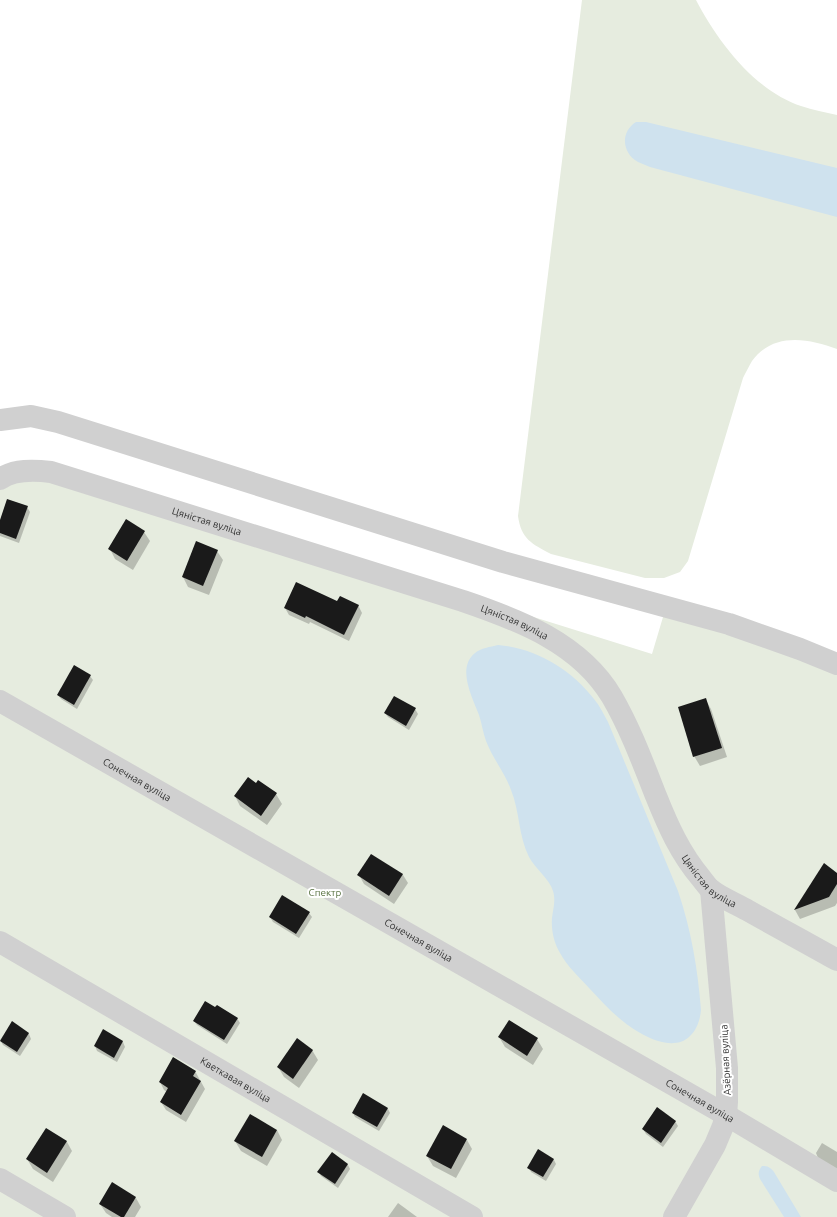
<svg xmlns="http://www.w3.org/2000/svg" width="837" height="1217" viewBox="0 0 837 1217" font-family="Ubuntu,sans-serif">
  <rect width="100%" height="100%" fill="#fff"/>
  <!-- green -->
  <g fill="#e6ecdf">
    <path d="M 582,0 L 696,0 C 718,42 754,90 801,106 C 813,110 825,112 837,115 L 837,349 C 808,338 773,332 752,361 C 749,366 746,372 743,378 L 688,561 L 680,572 L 664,578 L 645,578 L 551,554 C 532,544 521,539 518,516 Z"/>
    <path d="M 36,462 L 652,654 L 666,607 L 837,664 L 837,1217 L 0,1217 L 0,472 Z"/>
  </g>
  <!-- water -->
  <g fill="#cfe2ee">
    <path d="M 636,122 L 646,122 L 837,168 L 837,217 L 650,167 C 646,165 642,164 638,162 C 622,153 620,132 636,122 Z"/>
    <path d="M 498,645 C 535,648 571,669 594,699 C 600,706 604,715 608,722 L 678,891 C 691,929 698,970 701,1010 C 700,1020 697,1030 689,1037 C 670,1054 635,1032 619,1018 C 608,1009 599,998 589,988 C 579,977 567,966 560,953 C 554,943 551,930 552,918 C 553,909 556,901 553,891 C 550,880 535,868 529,857 C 518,835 520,812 511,790 C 505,773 493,759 486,741 C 483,733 482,724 479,715 C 473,699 456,668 475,653 C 481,648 490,647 498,645 Z"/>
    <path d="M 762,1166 C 768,1166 770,1167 774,1172 L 801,1217 L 784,1217 L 760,1179 C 758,1174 758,1171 762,1166 Z"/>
  </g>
  <!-- shadow -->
  <g fill="#0003">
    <path d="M 27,507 L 30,512 L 19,543 L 0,536 L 0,523 Z"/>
    <path d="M 144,532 L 150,541 L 133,570 L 115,559 L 110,549 Z"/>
    <path d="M 217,551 L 223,560 L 209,595 L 188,587 L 183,577 Z"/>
    <path d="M 338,602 L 358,605 L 362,613 L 349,641 L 310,622 L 309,624 L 289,615 L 285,608 Z"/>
    <path d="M 90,676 L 93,680 L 77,709 L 61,699 L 58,695 Z"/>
    <path d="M 394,697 L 415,709 L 418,714 L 409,730 L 388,717 L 385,713 Z"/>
    <path d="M 705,699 L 711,709 L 727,757 L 700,766 L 694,756 Z"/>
    <path d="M 258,781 L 276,794 L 282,804 L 267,825 L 240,806 L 235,796 L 256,784 Z"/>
    <path d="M 371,855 L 403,875 L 408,883 L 394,904 L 364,884 L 359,875 Z"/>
    <path d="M 824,865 L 837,874 L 837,903 L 835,906 L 800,919 L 795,910 Z"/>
    <path d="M 309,913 L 312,917 L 299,938 L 273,922 L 270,917 Z"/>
    <path d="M 237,1018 L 240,1023 L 227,1044 L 197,1025 L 194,1021 Z"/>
    <path d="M 509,1021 L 537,1039 L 543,1049 L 533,1065 L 505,1047 L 499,1037 Z"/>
    <path d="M 12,1023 L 29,1034 L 31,1039 L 20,1056 L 3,1045 L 0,1040 Z"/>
    <path d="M 104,1031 L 123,1042 L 125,1047 L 117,1062 L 97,1051 L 95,1046 Z"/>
    <path d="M 312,1050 L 318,1060 L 299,1088 L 284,1077 L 278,1067 Z"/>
    <path d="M 195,1071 L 205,1089 L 186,1122 L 166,1110 L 161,1102 L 167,1092 L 164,1090 L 160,1082 Z"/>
    <path d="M 388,1109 L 390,1113 L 379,1131 L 355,1117 L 353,1113 Z"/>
    <path d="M 675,1121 L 678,1126 L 663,1147 L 646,1134 L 643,1129 Z"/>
    <path d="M 46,1129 L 67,1142 L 72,1151 L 53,1182 L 33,1169 L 27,1159 Z"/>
    <path d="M 277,1130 L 282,1140 L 267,1166 L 241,1151 L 235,1141 Z"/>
    <path d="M 467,1140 L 472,1149 L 456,1178 L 433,1166 L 427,1156 Z"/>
    <path d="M 822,1143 L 837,1152 L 837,1169 L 818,1158 L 816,1153 Z"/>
    <path d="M 538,1151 L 554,1160 L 556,1164 L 546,1181 L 531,1172 L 529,1168 Z"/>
    <path d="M 332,1153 L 348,1165 L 350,1169 L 338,1188 L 321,1176 L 319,1172 Z"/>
    <path d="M 136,1198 L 141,1207 L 135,1217 L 112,1217 L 106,1213 L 100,1204 Z"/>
    <path d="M 398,1203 L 417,1217 L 388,1217 Z"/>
  </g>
  <!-- building -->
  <g fill="#1a1a1a">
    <path d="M 7,499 L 28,506 L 16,539 L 0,533 L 0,520 Z"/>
    <path d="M 126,519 L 145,531 L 127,561 L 108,549 Z"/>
    <path d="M 196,541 L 218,550 L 203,586 L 182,577 Z"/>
    <path d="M 296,582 L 337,601 L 340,596 L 359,605 L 344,635 L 306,616 L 305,618 L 284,608 Z"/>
    <path d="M 74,665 L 91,675 L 74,705 L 57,695 Z"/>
    <path d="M 394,696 L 416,708 L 406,726 L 384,713 Z"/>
    <path d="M 706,698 L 722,748 L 693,757 L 678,707 Z"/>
    <path d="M 248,777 L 256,783 L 258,780 L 277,793 L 261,816 L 234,796 Z"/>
    <path d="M 371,854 L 403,874 L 389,896 L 357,875 Z"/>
    <path d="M 824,863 L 837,873 L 837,884 L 829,897 L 794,910 Z"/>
    <path d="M 282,895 L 310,912 L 296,934 L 269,917 Z"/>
    <path d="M 205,1001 L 215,1007 L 217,1005 L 238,1018 L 224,1040 L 193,1021 Z"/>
    <path d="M 509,1020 L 538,1038 L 527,1056 L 498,1037 Z"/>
    <path d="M 12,1021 L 29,1033 L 17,1052 L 0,1041 Z"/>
    <path d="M 103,1029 L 123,1041 L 114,1058 L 94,1046 Z"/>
    <path d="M 297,1038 L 313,1050 L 293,1079 L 277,1067 Z"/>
    <path d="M 173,1057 L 196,1071 L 193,1076 L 201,1081 L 181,1115 L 160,1102 L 168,1088 L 159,1082 Z"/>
    <path d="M 363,1093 L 388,1108 L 377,1127 L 352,1113 Z"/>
    <path d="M 657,1107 L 676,1121 L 661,1143 L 642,1129 Z"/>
    <path d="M 250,1114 L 277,1130 L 262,1157 L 234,1141 Z"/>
    <path d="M 443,1125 L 467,1139 L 451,1169 L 426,1156 Z"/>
    <path d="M 46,1128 L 67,1141 L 47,1173 L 26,1159 Z"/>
    <path d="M 538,1149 L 554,1159 L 543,1177 L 527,1168 Z"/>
    <path d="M 332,1152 L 348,1164 L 335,1184 L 317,1172 Z"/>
    <path d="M 112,1182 L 136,1197 L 124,1217 L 121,1217 L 99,1204 Z"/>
  </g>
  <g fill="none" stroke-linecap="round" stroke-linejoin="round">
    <!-- street -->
    <g stroke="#d0d0d0" stroke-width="22">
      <path d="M 0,420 L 31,416 L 58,422 L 503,562 L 729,624 L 800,649 L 837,664"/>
      <path id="s1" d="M 0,479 C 14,469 34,470 51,472 L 463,601 C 519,620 580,643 612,697 C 630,728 643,763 656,796 C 668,826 680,853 701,878 C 704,882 707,886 710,889 C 719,897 737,904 747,910 C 777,927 807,943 837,960"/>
      <path id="s2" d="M 0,701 L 726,1115 L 837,1181"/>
      <path id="s3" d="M 0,942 L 472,1217"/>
      <path d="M 0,1179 L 65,1217"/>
      <path d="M 674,1217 L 715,1145 L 723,1126 L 726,1115 L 727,1102 L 727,1068 L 711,890"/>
    </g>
  </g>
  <g text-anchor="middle" stroke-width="4" stroke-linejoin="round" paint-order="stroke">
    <!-- street labels -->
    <g font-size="10" fill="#333" stroke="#fff">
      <text dy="4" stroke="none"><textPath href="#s1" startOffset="216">Цяністая вуліца</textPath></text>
      <text dy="4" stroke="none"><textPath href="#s1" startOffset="540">Цяністая вуліца</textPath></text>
      <text dy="4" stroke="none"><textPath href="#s2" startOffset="158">Сонечная вуліца</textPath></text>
      <text dy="4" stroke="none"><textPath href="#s1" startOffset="876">Цяністая вуліца</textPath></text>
      <text dy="4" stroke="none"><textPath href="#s2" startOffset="482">Сонечная вуліца</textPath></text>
      <text transform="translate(725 1060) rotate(-93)" y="4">Азёрная вуліца</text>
      <text dy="4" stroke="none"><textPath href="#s3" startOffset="273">Кветкавая вуліца</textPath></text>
      <text dy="4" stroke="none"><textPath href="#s2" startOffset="806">Сонечная вуліца</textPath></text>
    </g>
    <!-- park labels -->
    <g font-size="10" fill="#56703f" stroke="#fff">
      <text x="325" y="896">Спектр</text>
    </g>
  </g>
</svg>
